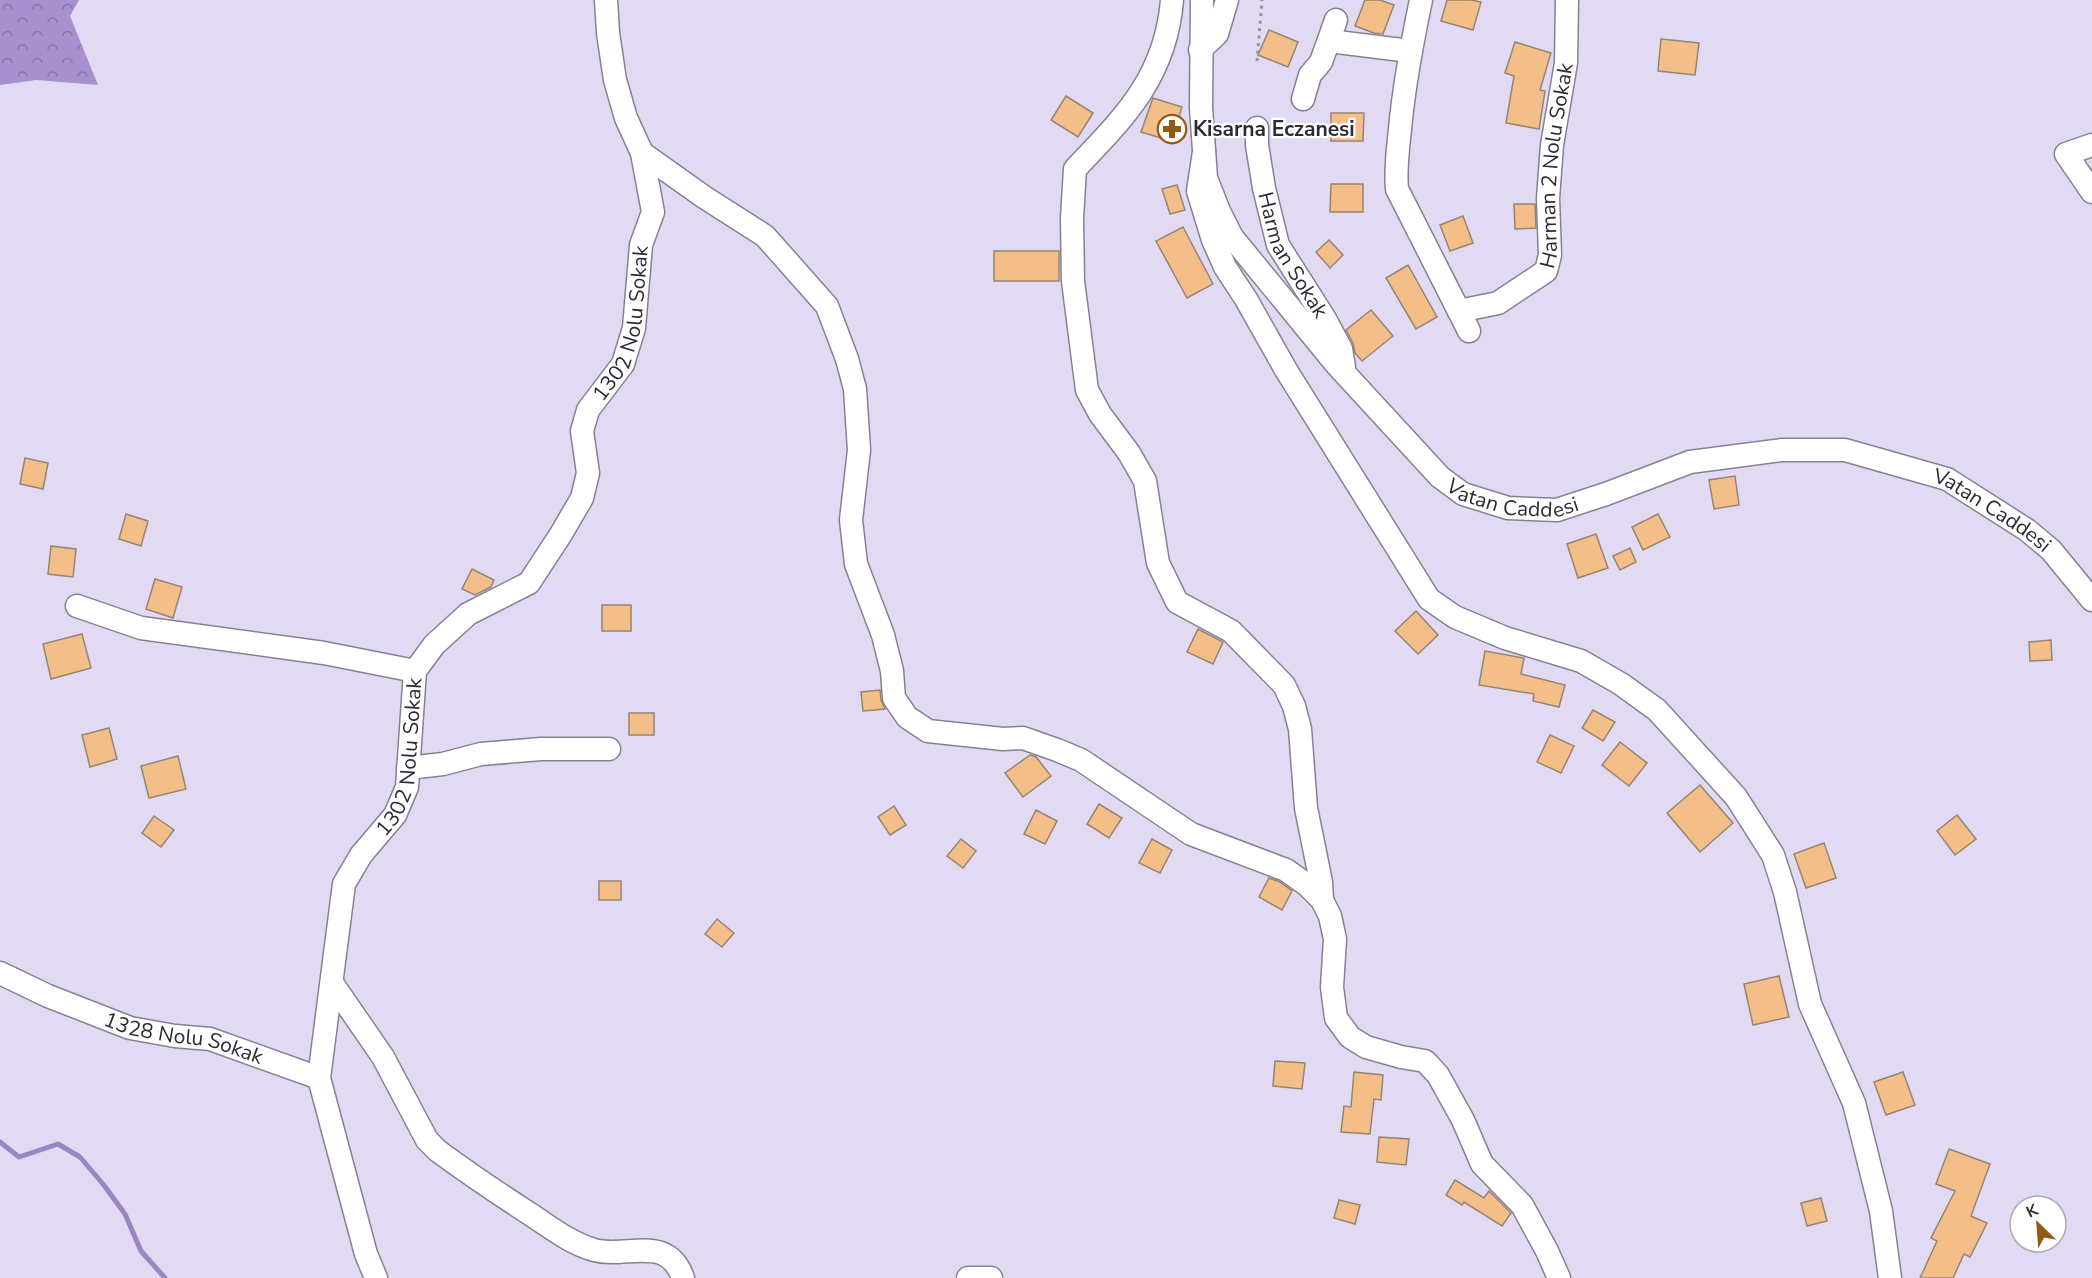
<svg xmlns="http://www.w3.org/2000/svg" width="2092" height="1278" viewBox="0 0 2092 1278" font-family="'Nunito Sans',sans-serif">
  <defs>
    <pattern id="forest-crowns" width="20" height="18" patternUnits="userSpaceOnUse" patternTransform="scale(1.5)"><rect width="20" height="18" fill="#a690ce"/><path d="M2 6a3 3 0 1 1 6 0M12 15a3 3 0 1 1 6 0" fill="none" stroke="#8876a8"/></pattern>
  </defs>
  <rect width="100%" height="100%" fill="#e2daf2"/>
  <!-- forest -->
  <path fill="url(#forest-crowns)" d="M 0,0 L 79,0 L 70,16 L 98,85 L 36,80 L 0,85 Z"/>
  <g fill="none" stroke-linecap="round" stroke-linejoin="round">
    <!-- stream -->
    <path stroke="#9b85c2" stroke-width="5" d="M 0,1142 L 19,1157 L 58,1144 L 80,1157 L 103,1184 L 125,1214 L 141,1251 L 165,1278"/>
  </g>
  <!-- building -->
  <g fill="#f4be89" stroke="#968473" stroke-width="1.5">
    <path d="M 1365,0 L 1380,0 L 1394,5 L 1383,34 L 1374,33 L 1355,26 Z"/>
    <path d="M 1447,0 L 1471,0 L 1481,2 L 1473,30 L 1441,21 Z"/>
    <path d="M 1269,30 L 1298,42 L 1288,67 L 1258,55 Z"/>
    <path d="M 1661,39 L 1699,43 L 1695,75 L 1658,71 Z"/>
    <path d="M 1515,42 L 1551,53 L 1540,90 L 1545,91 L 1539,129 L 1506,123 L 1514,76 L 1505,73 Z"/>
    <path d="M 1066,96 L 1093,113 L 1078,137 L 1051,120 Z"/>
    <path d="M 1153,98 L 1182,107 L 1171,141 L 1141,132 Z"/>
    <path d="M 1331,113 L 1364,113 L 1363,141 L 1331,141 Z"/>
    <path d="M 1331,184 L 1363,184 L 1363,212 L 1330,212 Z"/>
    <path d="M 1177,185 L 1185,210 L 1170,214 L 1162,189 Z"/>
    <path d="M 1514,204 L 1535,204 L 1536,228 L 1515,229 Z"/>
    <path d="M 1463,216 L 1473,243 L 1450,251 L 1440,225 Z"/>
    <path d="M 1183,227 L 1213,284 L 1187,298 L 1156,241 Z"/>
    <path d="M 1329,240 L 1343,255 L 1330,268 L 1316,252 Z"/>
    <rect x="994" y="251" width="65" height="30"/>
    <path d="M 1408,265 L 1437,317 L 1416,329 L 1386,278 Z"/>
    <path d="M 1371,310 L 1393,336 L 1362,361 L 1355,353 L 1353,343 L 1346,330 Z"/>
    <path d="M 25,458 L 48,463 L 43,489 L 20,484 Z"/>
    <path d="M 1735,476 L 1739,505 L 1714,509 L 1709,480 Z"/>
    <path d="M 126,514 L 148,521 L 141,546 L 119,539 Z"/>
    <path d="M 1658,514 L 1670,537 L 1643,550 L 1632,527 Z"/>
    <path d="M 1596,534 L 1608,568 L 1578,578 L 1567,544 Z"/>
    <path d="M 51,546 L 76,549 L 73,577 L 48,574 Z"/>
    <path d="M 1630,548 L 1636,562 L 1620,570 L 1613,556 Z"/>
    <path d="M 472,569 L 494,580 L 491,587 L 475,595 L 462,589 Z"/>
    <path d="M 155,579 L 182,587 L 173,618 L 146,609 Z"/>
    <rect x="602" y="605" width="29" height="26"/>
    <path d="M 1416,611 L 1438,635 L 1418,654 L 1395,631 Z"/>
    <path d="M 1198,629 L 1223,642 L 1213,664 L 1187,652 Z"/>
    <path d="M 82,634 L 91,668 L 51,679 L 43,644 Z"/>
    <path d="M 2051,640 L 2052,660 L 2030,661 L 2029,642 Z"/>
    <path d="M 1485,651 L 1524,658 L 1521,674 L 1565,685 L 1559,707 L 1533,701 L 1534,694 L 1479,685 Z"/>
    <path d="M 880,690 L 881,700 L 885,709 L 863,711 L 861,692 Z"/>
    <path d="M 1593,710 L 1615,722 L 1603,741 L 1582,728 Z"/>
    <rect x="629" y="713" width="25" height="22"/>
    <path d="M 109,728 L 117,759 L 90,767 L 82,735 Z"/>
    <path d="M 1550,735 L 1574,746 L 1561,773 L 1537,762 Z"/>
    <path d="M 1620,742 L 1647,763 L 1629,786 L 1602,765 Z"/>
    <path d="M 1030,755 L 1036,757 L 1051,776 L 1023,797 L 1005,773 Z"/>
    <path d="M 178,756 L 186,789 L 149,798 L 141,766 Z"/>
    <path d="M 1700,785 L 1733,823 L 1700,852 L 1667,813 Z"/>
    <path d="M 1099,804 L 1122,818 L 1109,838 L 1087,824 Z"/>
    <path d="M 894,806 L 906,825 L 890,835 L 878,817 Z"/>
    <path d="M 1036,810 L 1057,821 L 1045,844 L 1024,834 Z"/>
    <path d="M 1957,815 L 1976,839 L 1955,855 L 1937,831 Z"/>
    <path d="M 154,816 L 174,830 L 161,847 L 142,833 Z"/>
    <path d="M 961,839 L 976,851 L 963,868 L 947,856 Z"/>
    <path d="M 1152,839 L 1172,850 L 1160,873 L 1139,863 Z"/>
    <path d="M 1824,843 L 1836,878 L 1806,888 L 1794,854 Z"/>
    <path d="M 1269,878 L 1280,882 L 1292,891 L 1282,910 L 1259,897 Z"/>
    <rect x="599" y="881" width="22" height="19"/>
    <path d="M 717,919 L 734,933 L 722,947 L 705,934 Z"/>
    <path d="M 1779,976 L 1789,1017 L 1753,1025 L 1744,984 Z"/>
    <path d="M 1275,1061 L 1305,1063 L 1302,1089 L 1273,1086 Z"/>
    <path d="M 1354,1072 L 1383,1075 L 1381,1100 L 1374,1099 L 1370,1134 L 1341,1132 L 1344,1106 L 1351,1107 Z"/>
    <path d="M 1903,1072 L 1915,1105 L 1886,1115 L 1874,1082 Z"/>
    <path d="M 1379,1137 L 1409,1139 L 1406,1165 L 1377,1162 Z"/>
    <path d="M 1949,1149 L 1990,1164 L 1971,1216 L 1987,1223 L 1970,1257 L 1964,1254 L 1953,1278 L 1920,1278 L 1937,1241 L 1931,1238 L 1955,1191 L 1936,1184 Z"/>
    <path d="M 1455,1180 L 1484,1198 L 1489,1191 L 1511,1213 L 1502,1226 L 1464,1202 L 1462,1205 L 1446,1195 Z"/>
    <path d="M 1821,1198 L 1827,1221 L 1807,1226 L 1801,1203 Z"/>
    <path d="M 1339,1200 L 1360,1205 L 1355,1224 L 1334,1218 Z"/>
  </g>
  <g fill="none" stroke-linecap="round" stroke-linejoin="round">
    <!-- minor casing -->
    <g stroke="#878095" stroke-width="25">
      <g id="minor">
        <path d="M 1172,0 C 1166,76 1125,117 1075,169 L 1072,218 L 1073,281 L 1087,390 L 1100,414 L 1129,453 L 1145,481 L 1158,563 L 1177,602 L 1231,631 L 1284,685 L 1294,706 L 1300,729 L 1306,808 L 1321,882 L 1322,900"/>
        <path id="s1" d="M 1202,0 L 1201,108 L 1206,178 L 1219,211 L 1232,237 L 1336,364 L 1440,477 L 1463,494 L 1508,508 L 1557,510 L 1606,494 L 1690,462 L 1782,450 L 1845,450 L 1947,479 L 2027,530 L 2051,550 L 2092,600"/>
        <path d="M 1421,0 C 1412,43 1404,85 1400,129 C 1398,149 1395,169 1397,189 L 1469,331"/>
        <path d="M 1329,41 L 1410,51"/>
        <path d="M 1200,50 L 1217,34 L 1227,0"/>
        <path d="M 1303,99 L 1310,75 L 1321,62 L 1336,20"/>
        <path id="s2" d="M 1257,128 L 1257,145 L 1264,188 L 1278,245 L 1325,319 L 1341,349 L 1344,367"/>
        <path d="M 2092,145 L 2066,154 L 2092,192"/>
        <path d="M 1204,152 L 1198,191 L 1213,240 L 1225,267 L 1246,299 L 1286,370 L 1429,599 L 1455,617 L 1505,638 L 1581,661 L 1621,684 L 1657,710 L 1736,797 L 1773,855 L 1785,892 L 1810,1004 L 1854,1103 L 1881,1211 L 1890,1278"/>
        <path d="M 642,153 L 704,197 L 765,236 L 827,306 L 847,359 L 855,389 L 859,450 L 851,520 L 856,564 L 883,635 L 892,671 L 894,698 L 907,717 L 928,731 L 1003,739 L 1023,738 L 1057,750 L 1081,760 L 1191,834 L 1286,870 L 1307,885 L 1322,900 L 1330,916 L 1335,939 L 1332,987 L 1336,1018 L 1350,1037 L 1366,1047 L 1401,1057 L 1425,1061 L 1438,1075 L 1463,1120 L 1482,1164 L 1522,1205 L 1547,1251 L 1559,1278"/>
        <path id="s3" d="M 1459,311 L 1498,303 L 1546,271 L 1550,255 L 1548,198 L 1552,145 L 1566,63 L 1567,0"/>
        <path d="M 77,606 L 141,628 L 324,653 L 415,671"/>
        <path d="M 408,768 L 443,764 L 481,754 L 541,749 L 609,749"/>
        <path id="s4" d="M 0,973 L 48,996 L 130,1028 L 175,1036 L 210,1039 L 319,1078"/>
        <path d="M 332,983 L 383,1057 L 427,1140 L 438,1151 C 468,1173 499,1194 530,1214 C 550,1227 570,1243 594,1250 C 627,1259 667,1233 683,1278"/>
        <path id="s5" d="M 376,1278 L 366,1254 L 319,1078 L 344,884 L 361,855 L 395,815 L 407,787 L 415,671 L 434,645 L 468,614 L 529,583 L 561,534 L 582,498 L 588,473 L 582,431 L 588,410 L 623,364 L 634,328 L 641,245 L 653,212 L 642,153 L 626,118 L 615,80 L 608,33 L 606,0"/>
        <path d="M 968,1278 L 991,1278"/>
      </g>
    </g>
    <!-- path -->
    <path stroke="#958fa1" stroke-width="3" stroke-dasharray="3 4.5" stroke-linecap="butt" d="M 1257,61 L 1262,0"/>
    <!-- minor -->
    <use href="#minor" stroke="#fff" stroke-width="22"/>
  </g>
  <!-- icons -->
  <defs>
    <g id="pharmacy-ring" transform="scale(1.5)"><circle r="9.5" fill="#fff" stroke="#925a12" stroke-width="1.5"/><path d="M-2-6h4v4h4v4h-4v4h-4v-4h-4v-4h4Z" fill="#925a12"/></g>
  </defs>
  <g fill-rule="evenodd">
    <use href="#pharmacy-ring" x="1172" y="129"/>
  </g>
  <g text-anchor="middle" stroke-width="4.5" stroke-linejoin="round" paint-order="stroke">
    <!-- poi labels -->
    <g font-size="21" font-weight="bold" fill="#2d2a33" stroke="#fff" text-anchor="start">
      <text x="1193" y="136">Kisarna Eczanesi</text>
    </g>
    <!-- street labels -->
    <g font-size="21" fill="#2d2a33" stroke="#fff">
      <text dy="7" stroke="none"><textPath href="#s3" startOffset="204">Harman 2 Nolu Sokak</textPath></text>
      <text dy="7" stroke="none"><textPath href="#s2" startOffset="134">Harman Sokak</textPath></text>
      <text dy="7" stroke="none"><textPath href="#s5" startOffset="1070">1302 Nolu Sokak</textPath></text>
      <text dy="7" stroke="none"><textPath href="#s1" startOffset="639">Vatan Caddesi</textPath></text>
      <text dy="7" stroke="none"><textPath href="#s1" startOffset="1143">Vatan Caddesi</textPath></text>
      <text dy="7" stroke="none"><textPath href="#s5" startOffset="548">1302 Nolu Sokak</textPath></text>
      <text dy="7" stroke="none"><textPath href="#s4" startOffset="196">1328 Nolu Sokak</textPath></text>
    </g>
  </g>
  <!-- north arrow -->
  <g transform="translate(2038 1224) rotate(335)"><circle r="28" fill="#ffffff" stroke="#abaaad" stroke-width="1.5"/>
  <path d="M0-4.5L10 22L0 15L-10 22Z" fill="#925a12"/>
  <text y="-9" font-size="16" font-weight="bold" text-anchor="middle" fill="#2d2a33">K</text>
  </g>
</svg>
